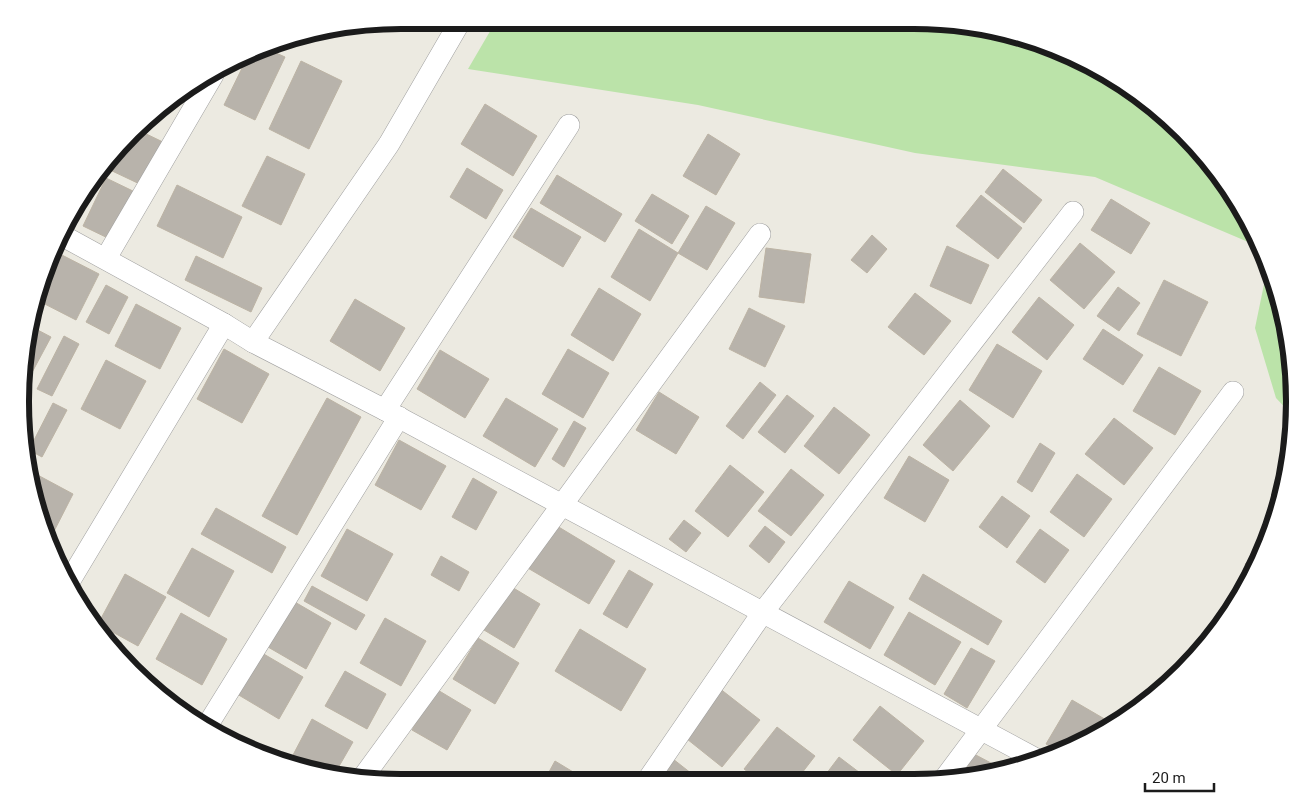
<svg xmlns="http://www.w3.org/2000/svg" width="1315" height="803" viewBox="0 0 1315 803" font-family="Roboto,sans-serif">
  <rect width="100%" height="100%" fill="#eceae1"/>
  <!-- grass -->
  <g fill="#bbe3a9">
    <path d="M 496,21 L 963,23 L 1059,49 L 1146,99 L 1200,150 L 1244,211 L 1260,247 L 1095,177 L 915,153 L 698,105 L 468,69 Z"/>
    <path d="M 1268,265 C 1290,312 1292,366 1294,417 L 1276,398 L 1255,328 Z"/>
  </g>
  <!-- building -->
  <g fill="#b8b3ab" stroke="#bcb3a4">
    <path d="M 265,48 L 285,57 L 255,120 L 224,105 L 247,58 Z"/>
    <path d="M 301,61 L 342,81 L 309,149 L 269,129 Z"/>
    <path d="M 190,88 L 182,103 L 171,98 Z"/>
    <path d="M 485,104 L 537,136 L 513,176 L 461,144 Z"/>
    <path d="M 138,130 L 167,144 L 146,187 L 108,169 L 116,152 Z"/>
    <path d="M 708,134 L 740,154 L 716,195 L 683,176 Z"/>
    <path d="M 267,156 L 305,174 L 281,225 L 242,206 Z"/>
    <path d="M 467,168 L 503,190 L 486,219 L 450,197 Z"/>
    <path d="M 1003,169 L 1042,200 L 1024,223 L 985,192 Z"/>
    <path d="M 557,175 L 622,214 L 605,242 L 540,203 Z"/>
    <path d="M 106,178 L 137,193 L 114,241 L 83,226 Z"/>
    <path d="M 177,185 L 242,217 L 223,258 L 157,226 Z"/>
    <path d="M 652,194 L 689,216 L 672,244 L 635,221 Z"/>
    <path d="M 981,195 L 1022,228 L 998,259 L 956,226 Z"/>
    <path d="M 1111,199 L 1150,223 L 1131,254 L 1091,230 Z"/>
    <path d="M 706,206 L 735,223 L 707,270 L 678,253 Z"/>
    <path d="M 531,208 L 581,237 L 563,267 L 513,237 Z"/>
    <path d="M 639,229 L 678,253 L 650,301 L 611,277 Z"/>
    <path d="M 872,235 L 887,249 L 867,273 L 851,260 Z"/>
    <path d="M 1080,243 L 1115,272 L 1084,309 L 1050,280 Z"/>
    <path d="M 947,246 L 989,265 L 971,304 L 930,286 Z"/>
    <path d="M 766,248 L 811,254 L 804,303 L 759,297 Z"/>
    <path d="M 56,252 L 99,274 L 76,320 L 37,300 L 39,283 Z"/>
    <path d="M 196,256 L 262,288 L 251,312 L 185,280 Z"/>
    <path d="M 1164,280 L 1208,302 L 1181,356 L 1137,334 Z"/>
    <path d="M 106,285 L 128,297 L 109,334 L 86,322 Z"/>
    <path d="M 1118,287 L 1140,303 L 1119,331 L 1097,316 Z"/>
    <path d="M 599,288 L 641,314 L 613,361 L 571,335 Z"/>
    <path d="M 915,293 L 951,321 L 924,355 L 888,327 Z"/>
    <path d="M 1039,297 L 1074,325 L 1047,360 L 1012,332 Z"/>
    <path d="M 355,299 L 405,328 L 380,371 L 330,341 Z"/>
    <path d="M 136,304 L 181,328 L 160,369 L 115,346 Z"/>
    <path d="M 749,308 L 785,326 L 765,367 L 729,349 Z"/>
    <path d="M 32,327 L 51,337 L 29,378 L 24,376 Z"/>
    <path d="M 1103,329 L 1143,355 L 1123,385 L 1083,359 Z"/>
    <path d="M 64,336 L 79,344 L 52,396 L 37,389 Z"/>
    <path d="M 997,344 L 1042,371 L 1013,418 L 969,390 Z"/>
    <path d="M 224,349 L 269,374 L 242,423 L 197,399 Z"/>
    <path d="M 568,349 L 609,373 L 583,418 L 542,394 Z"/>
    <path d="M 440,350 L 489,379 L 465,418 L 417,389 Z"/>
    <path d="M 106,360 L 146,381 L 120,429 L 81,409 Z"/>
    <path d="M 1159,367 L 1201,391 L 1175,435 L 1133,411 Z"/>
    <path d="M 760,382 L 776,395 L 743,439 L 726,426 Z"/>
    <path d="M 659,392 L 699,417 L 676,454 L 636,430 Z"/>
    <path d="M 787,395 L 814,416 L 785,453 L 758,432 Z"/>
    <path d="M 327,398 L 361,417 L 297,535 L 262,516 Z"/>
    <path d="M 506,398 L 558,429 L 535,467 L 483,436 Z"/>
    <path d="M 960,400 L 990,426 L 953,471 L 923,445 Z"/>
    <path d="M 53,403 L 67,410 L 42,457 L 29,450 Z"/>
    <path d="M 834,407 L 870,435 L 839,474 L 804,446 Z"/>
    <path d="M 1114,418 L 1153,448 L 1124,485 L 1085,454 Z"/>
    <path d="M 574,421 L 586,428 L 564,467 L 552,459 Z"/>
    <path d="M 399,440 L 446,466 L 421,510 L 375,485 Z"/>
    <path d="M 1040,443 L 1055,453 L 1032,492 L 1017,482 Z"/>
    <path d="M 909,456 L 949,480 L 925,522 L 884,498 Z"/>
    <path d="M 730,465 L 764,492 L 728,537 L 695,511 Z"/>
    <path d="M 791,469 L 824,495 L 791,536 L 758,511 Z"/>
    <path d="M 32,472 L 73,494 L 49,541 L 40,524 Z"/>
    <path d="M 1077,474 L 1112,499 L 1084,537 L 1050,512 Z"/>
    <path d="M 473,478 L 497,492 L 476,530 L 452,517 Z"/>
    <path d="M 1002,496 L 1030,516 L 1007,548 L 979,527 Z"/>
    <path d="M 216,508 L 286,547 L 272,573 L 201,534 Z"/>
    <path d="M 684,520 L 701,533 L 686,552 L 669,539 Z"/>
    <path d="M 552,523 L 615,561 L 589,604 L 526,567 Z"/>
    <path d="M 765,526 L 785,542 L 769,563 L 749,546 Z"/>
    <path d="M 347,529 L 393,554 L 367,601 L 321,576 Z"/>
    <path d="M 1040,529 L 1069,550 L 1045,583 L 1016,562 Z"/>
    <path d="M 192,548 L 234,571 L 209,617 L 167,593 Z"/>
    <path d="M 1262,553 L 1256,570 L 1253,575 L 1245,564 Z"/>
    <path d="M 441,556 L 469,572 L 459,591 L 431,575 Z"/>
    <path d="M 629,570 L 653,584 L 627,628 L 603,614 Z"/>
    <path d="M 125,574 L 166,597 L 138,646 L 98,624 Z"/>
    <path d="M 923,574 L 1002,621 L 988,645 L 909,599 Z"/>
    <path d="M 849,581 L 894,607 L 870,649 L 824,622 Z"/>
    <path d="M 505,583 L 540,604 L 514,648 L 479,627 Z"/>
    <path d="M 312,586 L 365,615 L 356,630 L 304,601 Z"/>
    <path d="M 293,601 L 331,623 L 306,669 L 268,647 Z"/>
    <path d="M 909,612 L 961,642 L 935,685 L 884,655 Z"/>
    <path d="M 181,613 L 227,639 L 202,685 L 156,659 Z"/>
    <path d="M 385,618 L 426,641 L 401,686 L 360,663 Z"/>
    <path d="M 580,629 L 646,669 L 621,711 L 555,671 Z"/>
    <path d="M 102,632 L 122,643 L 118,650 Z"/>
    <path d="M 478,638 L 519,663 L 495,704 L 453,679 Z"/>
    <path d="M 971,648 L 995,661 L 967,708 L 944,694 Z"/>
    <path d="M 262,653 L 303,677 L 279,719 L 237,694 Z"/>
    <path d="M 345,671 L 386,694 L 367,729 L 325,706 Z"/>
    <path d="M 719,688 L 760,720 L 722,767 L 682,735 Z"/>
    <path d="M 436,689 L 471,710 L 447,750 L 412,730 Z"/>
    <path d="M 1072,700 L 1108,721 L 1101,733 L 1058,751 L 1046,744 Z"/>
    <path d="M 880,706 L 924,741 L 897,775 L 853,740 Z"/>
    <path d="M 312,719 L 353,742 L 334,775 L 324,772 L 293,755 Z"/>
    <path d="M 777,727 L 815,756 L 795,782 L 760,781 L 744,769 Z"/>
    <path d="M 974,754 L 1006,771 L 961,779 Z"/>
    <path d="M 839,757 L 872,782 L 820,782 Z"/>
    <path d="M 673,759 L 701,781 L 656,781 Z"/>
    <path d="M 555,761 L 588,781 L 544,781 Z"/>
  </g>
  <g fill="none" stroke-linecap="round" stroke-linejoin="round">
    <!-- street casing -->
    <g stroke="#9f9f9f" stroke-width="22">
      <g id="street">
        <path d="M 63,236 L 224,324 L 253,342 L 385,410 L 1038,760"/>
        <path d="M 106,258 L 213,75"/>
        <path d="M 253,342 L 389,144 L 461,20"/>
        <path d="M 385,410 L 569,125"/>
        <path d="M 69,582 L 224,324"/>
        <path d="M 207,726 L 399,417"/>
        <path d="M 361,780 L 760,234"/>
        <path d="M 647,781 L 763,612 L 1073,212"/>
        <path d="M 942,782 L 1233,392"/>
      </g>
    </g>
    <!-- street -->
    <use href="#street" stroke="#fff" stroke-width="21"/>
  </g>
  <!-- crop -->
  <path d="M0 0H1315V803H0ZM401 29H914A372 372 0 0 1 1286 401V402A372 372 0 0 1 914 774H401A372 372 0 0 1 29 402V401A372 372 0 0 1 401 29Z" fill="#fff" fill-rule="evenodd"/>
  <path fill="none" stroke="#1b1b1b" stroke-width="6" d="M401 29H914A372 372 0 0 1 1286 401V402A372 372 0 0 1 914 774H401A372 372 0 0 1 29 402V401A372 372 0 0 1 401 29Z"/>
  <!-- scale -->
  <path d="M1145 783v8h69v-8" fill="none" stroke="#1b1b1b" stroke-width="2.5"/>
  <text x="1152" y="783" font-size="15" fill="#1b1b1b" stroke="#ffffff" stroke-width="4" paint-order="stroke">20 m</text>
</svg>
